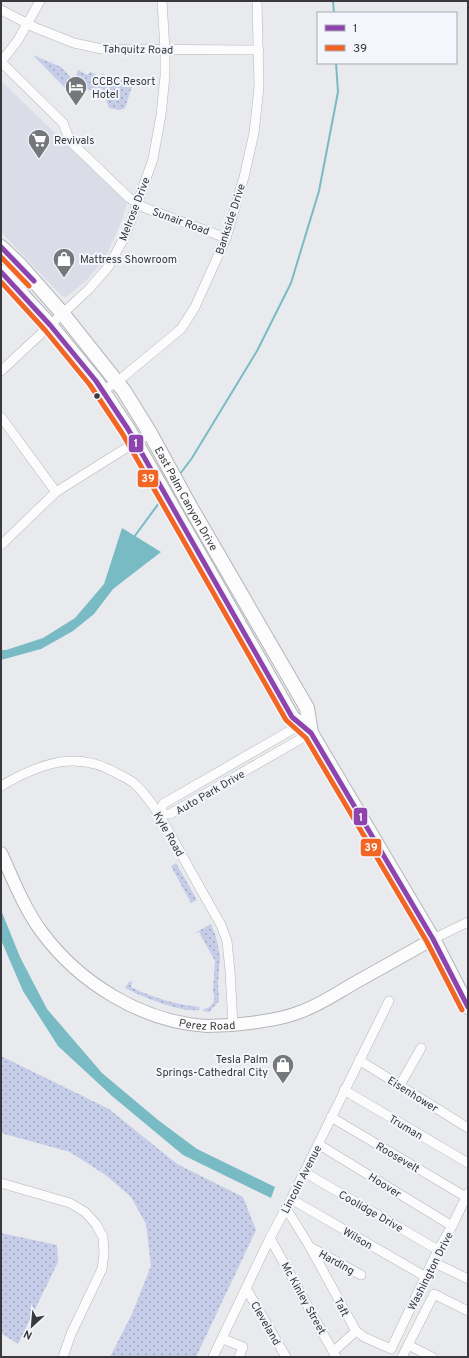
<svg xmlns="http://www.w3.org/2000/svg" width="469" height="1358" viewBox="0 0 469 1358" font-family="Overpass,sans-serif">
  <defs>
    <pattern id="grass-dots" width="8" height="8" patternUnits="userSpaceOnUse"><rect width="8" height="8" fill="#c5cde8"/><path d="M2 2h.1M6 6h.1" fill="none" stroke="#a1a7bd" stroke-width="1.8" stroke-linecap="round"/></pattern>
  </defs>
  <rect width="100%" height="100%" fill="#e8eaee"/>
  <!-- built -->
  <path fill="#dadde7" d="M 1,81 L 127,203 L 122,220 L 105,258 L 87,280 L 66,297 L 62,296 L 1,232 Z"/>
  <!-- grass -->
  <g fill="url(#grass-dots)">
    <path d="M 33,55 L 61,67 L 79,86 L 81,91 L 72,91 L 69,92 Z"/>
    <path d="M 78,70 L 88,75 L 90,72 L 101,77 L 103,74 L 114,79 L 123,78 L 125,87 L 132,86 L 125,108 L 120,110 L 109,108 L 102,88 L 91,90 L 82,89 L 75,80 Z"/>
    <path d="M 176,863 L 197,900 L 191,903 L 171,866 Z"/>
    <path d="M 211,924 L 216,937 L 220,956 L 218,984 L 219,1001 L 209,1012 L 203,1011 L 204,1009 C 212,1008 217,999 213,992 L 215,961 L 199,932 L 193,934 Z"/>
    <path d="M 132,981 L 131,987 C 153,998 175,1004 199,1007 L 200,1010 C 181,1013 143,997 125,988 L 129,982 Z"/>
    <path d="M 1,1056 L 109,1109 L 177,1164 L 243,1197 L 256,1230 L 196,1357 L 110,1357 L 132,1314 L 151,1266 L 146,1224 L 131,1197 L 107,1176 L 70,1152 L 1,1133 Z"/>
    <path d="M 1,1233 L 57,1245 L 58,1262 L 18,1344 L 1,1333 Z"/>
  </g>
  <!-- water -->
  <g fill="#78bbc5">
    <path d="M 122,528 L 161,552 L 113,589 L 94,614 L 73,631 L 41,649 L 1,660 L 1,650 L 6,650 L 43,638 L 75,618 L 104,584 Z"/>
    <path d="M 1,910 L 20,957 L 47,1009 L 102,1073 L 158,1120 L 197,1149 L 275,1187 L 271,1198 L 183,1155 L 112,1096 L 58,1046 L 23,991 L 1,940 Z"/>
  </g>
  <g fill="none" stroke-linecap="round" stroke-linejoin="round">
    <!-- stream -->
    <g stroke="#78bbc5" stroke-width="2">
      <path d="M 333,1 L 334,13"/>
      <path d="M 180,474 L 192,458 L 257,351 L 291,283 L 319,191 L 338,92 L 336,63"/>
      <path d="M 134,537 L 162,499"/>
    </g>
    <!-- street casing -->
    <g stroke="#b4b6b9" stroke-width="10">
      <g id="street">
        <path d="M 40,1 L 18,40 L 1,62 L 63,123 L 70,141 L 128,197 L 145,208 L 226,238"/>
        <path d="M 1,10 L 36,28 L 74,43 L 102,49 L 259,50"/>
        <path d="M 1,371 L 89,289 L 109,266 L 125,236 L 137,204 L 153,159 L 161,115 L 165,76 L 165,50 L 162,1"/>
        <path d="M 102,391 L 117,382 L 181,329 L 195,307 L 226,238 L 244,177 L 254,133 L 259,87 L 257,1"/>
        <path d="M 1,417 L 56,492"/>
        <path d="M 1,545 L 56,492 L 150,433"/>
        <path d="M 305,722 L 163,804 L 159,814 L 170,814 L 311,733"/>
        <path d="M 1,786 C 39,764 76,749 118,774 C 124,777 131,780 136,785 C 154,803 166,826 178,848 C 192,874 207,900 221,925 L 227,941 L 230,971 L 233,1025"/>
        <path d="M 433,939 L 468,922"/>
        <path d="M 359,1060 L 468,1128"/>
        <path d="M 400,1085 L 421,1048"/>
        <path d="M 344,1090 L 468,1163"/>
        <path d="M 331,1117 L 466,1197"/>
        <path d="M 318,1144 L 452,1226"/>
        <path d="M 304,1172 L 438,1250"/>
        <path d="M 1,1183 L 70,1203 L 85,1212 L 96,1224 L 103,1237 L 104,1254 L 102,1269 L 71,1334 L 63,1357"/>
        <path d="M 291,1199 L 426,1277"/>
        <path d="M 286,1208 L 310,1247 L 361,1275"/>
        <path d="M 270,1238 L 336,1357"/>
        <path d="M 310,1247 L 356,1331 L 364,1337 L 391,1349 L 438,1250 L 452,1226 L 468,1193"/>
        <path d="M 433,1262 L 468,1279"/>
        <path d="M 247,1290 L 286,1357"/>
        <path d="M 223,1339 L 243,1347 L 239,1357"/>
        <path d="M 408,1345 L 432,1357"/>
        <path d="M 334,1351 L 356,1331"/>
        <path d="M 213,1357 L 270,1238 L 291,1199 L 389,1001"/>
        <path d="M 402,1357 L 434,1294 L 468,1311"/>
      </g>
    </g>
    <!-- secondary casing -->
    <g stroke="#b4b6b9" stroke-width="14">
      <g id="secondary">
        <path id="s1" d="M 1,853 C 13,879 24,908 41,931 C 79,983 142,1022 207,1026 C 221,1026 236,1025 250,1023 C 265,1021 282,1019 297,1013 C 316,1007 334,995 351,985 C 378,970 405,955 433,939"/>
      </g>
    </g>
    <!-- primary casing -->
    <g stroke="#b4b6b9" stroke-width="16">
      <g id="primary">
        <path id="s2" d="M 1,247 L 20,265 L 63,314 L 124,391 L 150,433 L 191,508 L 307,708 L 311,733"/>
        <path d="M 1,272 L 50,325 L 96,381 L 128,429 L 292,717 L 311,733 L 433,939 L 468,1007"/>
      </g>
    </g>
    <!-- street -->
    <use href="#street" stroke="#fcfcfc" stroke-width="9"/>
    <!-- secondary -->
    <use href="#secondary" stroke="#fcfcfc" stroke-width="12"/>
    <!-- primary -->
    <use href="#primary" stroke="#fcfcfc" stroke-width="14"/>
    <!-- bus-1 casing -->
    <g stroke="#f4f6fe" stroke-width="8">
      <g id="bus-1">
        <path d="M 1,247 L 34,281"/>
        <path d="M 1,272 L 50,325 L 96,381 L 128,429 L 292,717 L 311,733 L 433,939 L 468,1007"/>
      </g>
    </g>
    <!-- bus-2 casing -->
    <g stroke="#f4f6fe" stroke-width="8">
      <g id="bus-2">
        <path d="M 1,257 L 29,286"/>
        <path d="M 1,282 L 45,330 L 90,385 L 122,433 L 286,720 L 306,738 L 427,942 L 462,1010"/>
      </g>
    </g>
    <!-- bus-1 -->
    <use href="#bus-1" stroke="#8e44ad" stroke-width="5"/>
    <!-- bus-2 -->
    <use href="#bus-2" stroke="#f26522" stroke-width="5"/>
  </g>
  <!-- icons -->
  <defs>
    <g id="hotel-pin" transform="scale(1.15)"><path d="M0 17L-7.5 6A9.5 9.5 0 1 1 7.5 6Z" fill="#76777b" stroke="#f4f6fe"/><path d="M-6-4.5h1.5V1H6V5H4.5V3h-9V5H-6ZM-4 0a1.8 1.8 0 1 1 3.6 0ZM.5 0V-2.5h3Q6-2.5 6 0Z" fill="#fff"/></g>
    <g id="supermarket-pin" transform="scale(1.15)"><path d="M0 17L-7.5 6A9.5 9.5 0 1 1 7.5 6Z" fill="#76777b" stroke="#f4f6fe"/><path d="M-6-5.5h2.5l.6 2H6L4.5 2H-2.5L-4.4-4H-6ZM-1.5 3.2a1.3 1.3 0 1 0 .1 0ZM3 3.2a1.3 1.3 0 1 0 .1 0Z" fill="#fff"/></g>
    <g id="shop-pin" transform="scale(1.15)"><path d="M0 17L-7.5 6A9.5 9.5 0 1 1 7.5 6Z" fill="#76777b" stroke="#f4f6fe"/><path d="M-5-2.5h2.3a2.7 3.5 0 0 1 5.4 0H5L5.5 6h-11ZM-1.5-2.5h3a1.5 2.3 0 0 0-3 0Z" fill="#fff"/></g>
  </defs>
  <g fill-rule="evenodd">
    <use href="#hotel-pin" x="76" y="87"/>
    <use href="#supermarket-pin" x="39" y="140"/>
    <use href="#shop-pin" x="64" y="259"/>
    <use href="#shop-pin" x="283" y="1065"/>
  </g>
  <!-- markers -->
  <circle fill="#39393d" stroke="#f4f6fe" stroke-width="1.5" cx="97" cy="396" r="3.5"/>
  <g text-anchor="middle" stroke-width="4" stroke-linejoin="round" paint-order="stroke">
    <!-- street labels -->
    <g font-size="11" fill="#39393d" stroke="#f4f6fe">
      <text transform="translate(138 49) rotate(1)" y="4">Tahquitz Road</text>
      <text transform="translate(134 209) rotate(-69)" y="4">Melrose Drive</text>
      <text transform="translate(230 219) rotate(-72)" y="4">Bankside Drive</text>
      <text transform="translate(181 221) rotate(20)" y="4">Sunair Road</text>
      <text dy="4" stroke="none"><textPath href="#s2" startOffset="314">East Palm Canyon Drive</textPath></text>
      <text transform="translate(210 792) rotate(-30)" y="4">Auto Park Drive</text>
      <text transform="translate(169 834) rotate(60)" y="4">Kyle Road</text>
      <text dy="4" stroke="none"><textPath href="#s1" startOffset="285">Perez Road</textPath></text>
      <text transform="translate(413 1094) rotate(32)" y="4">Eisenhower</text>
      <text transform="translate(406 1127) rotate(31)" y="4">Truman</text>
      <text transform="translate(398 1157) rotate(31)" y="4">Roosevelt</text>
      <text transform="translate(301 1179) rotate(-63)" y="4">Lincoln Avenue</text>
      <text transform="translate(385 1185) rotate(32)" y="4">Hoover</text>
      <text transform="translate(371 1211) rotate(30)" y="4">Coolidge Drive</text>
      <text transform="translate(358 1238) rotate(30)" y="4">Wilson</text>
      <text transform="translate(337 1262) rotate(29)" y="4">Harding</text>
      <text transform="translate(430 1271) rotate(-63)" y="4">Washington Drive</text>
      <text transform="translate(304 1298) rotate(61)" y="4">Mc Kinley Street</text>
      <text transform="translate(342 1307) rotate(62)" y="4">Taft</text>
      <text transform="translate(266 1323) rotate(60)" y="4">Cleveland</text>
    </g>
    <!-- poi labels -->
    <g font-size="11" fill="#39393d" stroke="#f4f6fe" text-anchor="start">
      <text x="92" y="85">CCBC Resort<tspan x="92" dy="13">Hotel</tspan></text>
      <text x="54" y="144">Revivals</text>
      <text x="80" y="263">Mattress Showroom</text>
      <text x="268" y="1063" text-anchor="end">Tesla Palm<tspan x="268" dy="13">Springs-Cathedral City</tspan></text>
    </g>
  </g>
  <g stroke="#f4f6fe" stroke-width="1.5">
    <rect x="128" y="434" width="16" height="19" rx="4" fill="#8e44ad"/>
    <rect x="137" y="469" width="22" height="19" rx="4" fill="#f26522"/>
    <rect x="353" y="807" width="15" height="19" rx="4" fill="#8e44ad"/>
    <rect x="360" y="838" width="22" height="19" rx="4" fill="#f26522"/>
  </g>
  <g font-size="11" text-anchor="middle" font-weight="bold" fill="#fff">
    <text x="136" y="447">1</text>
    <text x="148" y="482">39</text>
    <text x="361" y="821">1</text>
    <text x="371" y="851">39</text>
  </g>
  <!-- border -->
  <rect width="469" height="1358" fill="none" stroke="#39393d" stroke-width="4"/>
  <!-- legend -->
  <rect x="317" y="12" width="140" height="52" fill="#f4f6fe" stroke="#a9aab1"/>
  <rect x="325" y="25" width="20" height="6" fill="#8e44ad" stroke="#a9aab1"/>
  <text x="353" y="32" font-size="12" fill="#39393d">1</text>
  <rect x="325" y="45" width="20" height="6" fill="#f26522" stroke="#a9aab1"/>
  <text x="353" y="52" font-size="12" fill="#39393d">39</text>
  <!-- north arrow -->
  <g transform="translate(32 1326) rotate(206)" stroke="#f4f6fe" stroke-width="3" paint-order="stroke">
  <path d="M0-3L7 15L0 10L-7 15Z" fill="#39393d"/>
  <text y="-6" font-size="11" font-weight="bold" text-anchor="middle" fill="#39393d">N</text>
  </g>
</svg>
